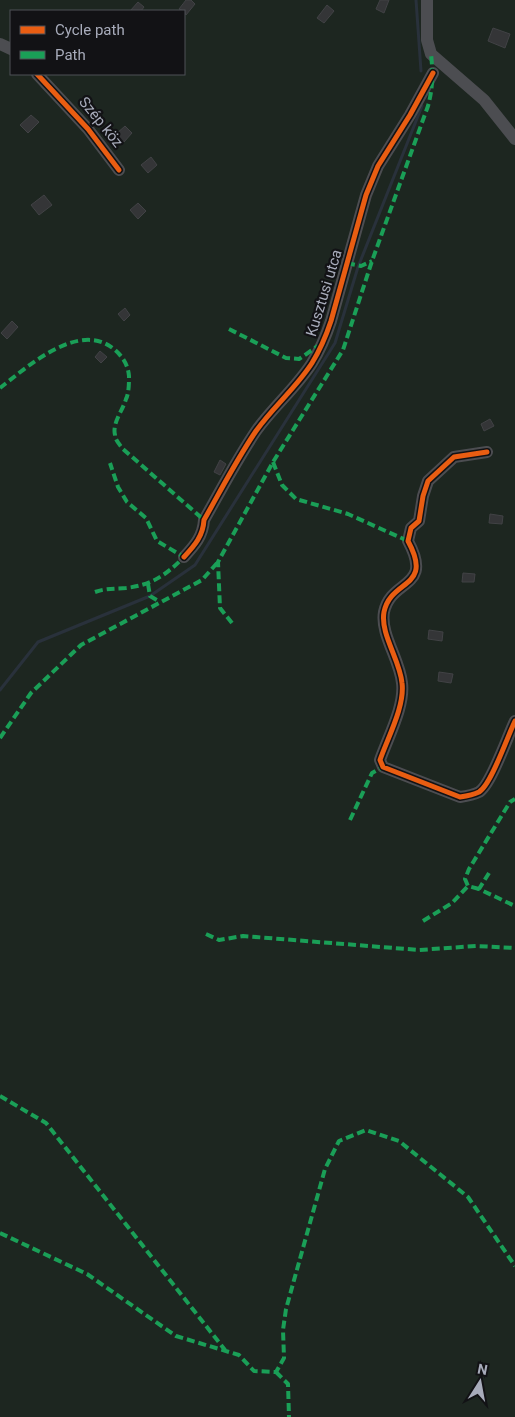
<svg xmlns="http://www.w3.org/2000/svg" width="515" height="1417" viewBox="0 0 515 1417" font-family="Roboto,sans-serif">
  <rect width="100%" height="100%" fill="#181818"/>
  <!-- green -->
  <path fill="#1d2620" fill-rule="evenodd" d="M 0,0 L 515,0 L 515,1417 L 0,1417 ZM 11,11 L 184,11 L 184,74 L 11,74 Z"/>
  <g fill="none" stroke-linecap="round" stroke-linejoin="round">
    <!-- stream -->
    <g stroke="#29313b" stroke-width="3">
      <path d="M 416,0 L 421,71"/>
      <path d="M 0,690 L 38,642 L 150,596 L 195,565 L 335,343 L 358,267 L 422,106"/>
    </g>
  </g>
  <!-- building -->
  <g fill="#343537" stroke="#414245">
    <path d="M 186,0 L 191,0 L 195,4 L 186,15 L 184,11 L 179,9 Z"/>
    <path d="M 380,0 L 389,0 L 384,13 L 376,9 Z"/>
    <path d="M 138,2 L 144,7 L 141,11 L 130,11 Z"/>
    <path d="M 327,5 L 334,11 L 324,23 L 317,18 Z"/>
    <path d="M 493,28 L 510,34 L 505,48 L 488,41 Z"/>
    <path d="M 31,115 L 39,122 L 28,133 L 20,125 Z"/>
    <path d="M 125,126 L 132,133 L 124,142 L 116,134 Z"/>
    <path d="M 151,157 L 157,165 L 148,173 L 141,165 Z"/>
    <path d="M 44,195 L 52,205 L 39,215 L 31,205 Z"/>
    <path d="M 138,203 L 146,211 L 138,219 L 130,210 Z"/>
    <path d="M 125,308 L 130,315 L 124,321 L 118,314 Z"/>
    <path d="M 12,321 L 18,327 L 7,339 L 1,333 Z"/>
    <path d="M 100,351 L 107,357 L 101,363 L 95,357 Z"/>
    <path d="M 490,419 L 494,426 L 484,431 L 481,424 Z"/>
    <path d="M 220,460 L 226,464 L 220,475 L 214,472 Z"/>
    <path d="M 490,514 L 503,516 L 502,524 L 489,523 Z"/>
    <path d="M 463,573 L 475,574 L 474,582 L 462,582 Z"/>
    <path d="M 429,630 L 443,632 L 442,641 L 428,639 Z"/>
    <path d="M 439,672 L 453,674 L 451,683 L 438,681 Z"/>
  </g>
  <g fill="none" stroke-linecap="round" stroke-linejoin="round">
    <!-- street -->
    <g stroke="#4c4d51" stroke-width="12">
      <path d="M 427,0 L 427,40 L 431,54 L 484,100 L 515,139"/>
      <path d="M 0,44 L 11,49"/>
      <path d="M 37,74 L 88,129 L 119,170"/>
      <path d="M 487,452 L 454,457 L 428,481 L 423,496 L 419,521 L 411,528 L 408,541 C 434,589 391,578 384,612 C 380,634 400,660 402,683 C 405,706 388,737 380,760 L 383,767 L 460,797 C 467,796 473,795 479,792 C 491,785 508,735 515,721"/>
      <path d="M 184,557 C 195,545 203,536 204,520 C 221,490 237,459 256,431 C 273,407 296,388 312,363 C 320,350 326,336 331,321 L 366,195 L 378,166 L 410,115 L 433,73"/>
    </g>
    <!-- quiet -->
    <g stroke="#1a9f57" stroke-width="4" stroke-dasharray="8 4" stroke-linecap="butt">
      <path d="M 347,263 L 361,266 L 372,261"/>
      <path d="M 229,329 L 286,358 L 299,359 L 318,346"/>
      <path d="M 0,388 C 27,367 80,319 115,350 C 123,357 128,365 129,376 C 129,383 129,393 126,399 C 123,410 112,423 115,435 C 115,440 120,445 123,449 L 204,520"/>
      <path d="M 273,462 L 282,485 L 296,499 L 348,514 L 408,541"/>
      <path d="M 148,584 L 150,596 L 160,602"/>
      <path d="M 95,592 C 106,588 115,589 126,588 C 152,585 166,575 184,557 L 157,541 L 146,518 L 127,502 L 118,487 L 110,463"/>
      <path d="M 232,623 L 220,608 L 218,562 L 273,462 L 343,350 L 372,261 L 428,106 C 433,88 433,72 431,54"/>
      <path d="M 0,738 L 31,693 L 81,645 L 202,580 L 218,562"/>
      <path d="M 350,820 L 372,773 L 383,767"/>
      <path d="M 489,873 L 479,889 L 515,906"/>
      <path d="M 479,889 L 468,886 L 465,879 L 469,869 L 510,802 L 515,799"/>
      <path d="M 423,921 L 452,903 L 468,886"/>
      <path d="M 206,934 L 219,940 L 243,936 L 419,950 L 476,946 L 515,948"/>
      <path d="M 0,1096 L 46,1123 L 225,1350"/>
      <path d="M 0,1233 L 87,1274 L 176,1336 L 239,1355 L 254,1371 L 276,1372 L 284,1358 L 283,1330 L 286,1309 L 325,1169 L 339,1141 L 366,1130 L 399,1141 L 468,1197 L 515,1266"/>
      <path d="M 276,1372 L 288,1384 L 289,1417"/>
    </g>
    <!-- cycleway casing -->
    <g stroke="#121215" stroke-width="8">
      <g id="cycleway">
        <path d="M 37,74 L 88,129 L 119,170"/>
        <path d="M 487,452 L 454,457 L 428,481 L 423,496 L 419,521 L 411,528 L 408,541 C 434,589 391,578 384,612 C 380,634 400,660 402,683 C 405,706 388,737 380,760 L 383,767 L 460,797 C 467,796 473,795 479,792 C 491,785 508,735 515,721"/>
        <path d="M 184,557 C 195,545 203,536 204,520 C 221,490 237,459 256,431 C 273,407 296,388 312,363 C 320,350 326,336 331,321 L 366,195 L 378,166 L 410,115 L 433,73"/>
      </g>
    </g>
    <!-- cycleway -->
    <use href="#cycleway" stroke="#e95d12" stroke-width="5"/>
  </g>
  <g text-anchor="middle" stroke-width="4.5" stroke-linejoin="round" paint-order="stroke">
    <!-- street labels -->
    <g font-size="15" fill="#a8acbb" stroke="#121215">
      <text transform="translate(101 122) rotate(51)" y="5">Szép köz</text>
      <text transform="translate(324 293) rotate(-73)" y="5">Kusztusi utca</text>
    </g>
  </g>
  <!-- legend -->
  <rect x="10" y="10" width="175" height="65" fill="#121215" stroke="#4e5057"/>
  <rect x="20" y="26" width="25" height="8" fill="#e95d12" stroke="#4e5057"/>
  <text x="55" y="35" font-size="15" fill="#a8acbb">Cycle path</text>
  <rect x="20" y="51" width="25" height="8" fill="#1a9f57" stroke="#4e5057"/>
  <text x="55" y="60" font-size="15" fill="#a8acbb">Path</text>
  <!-- north arrow -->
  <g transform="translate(480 1382) rotate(11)" stroke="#121215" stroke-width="4" paint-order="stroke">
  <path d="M0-4L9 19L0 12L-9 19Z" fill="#a8acbb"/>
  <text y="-8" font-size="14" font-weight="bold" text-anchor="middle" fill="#a8acbb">N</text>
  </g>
</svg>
